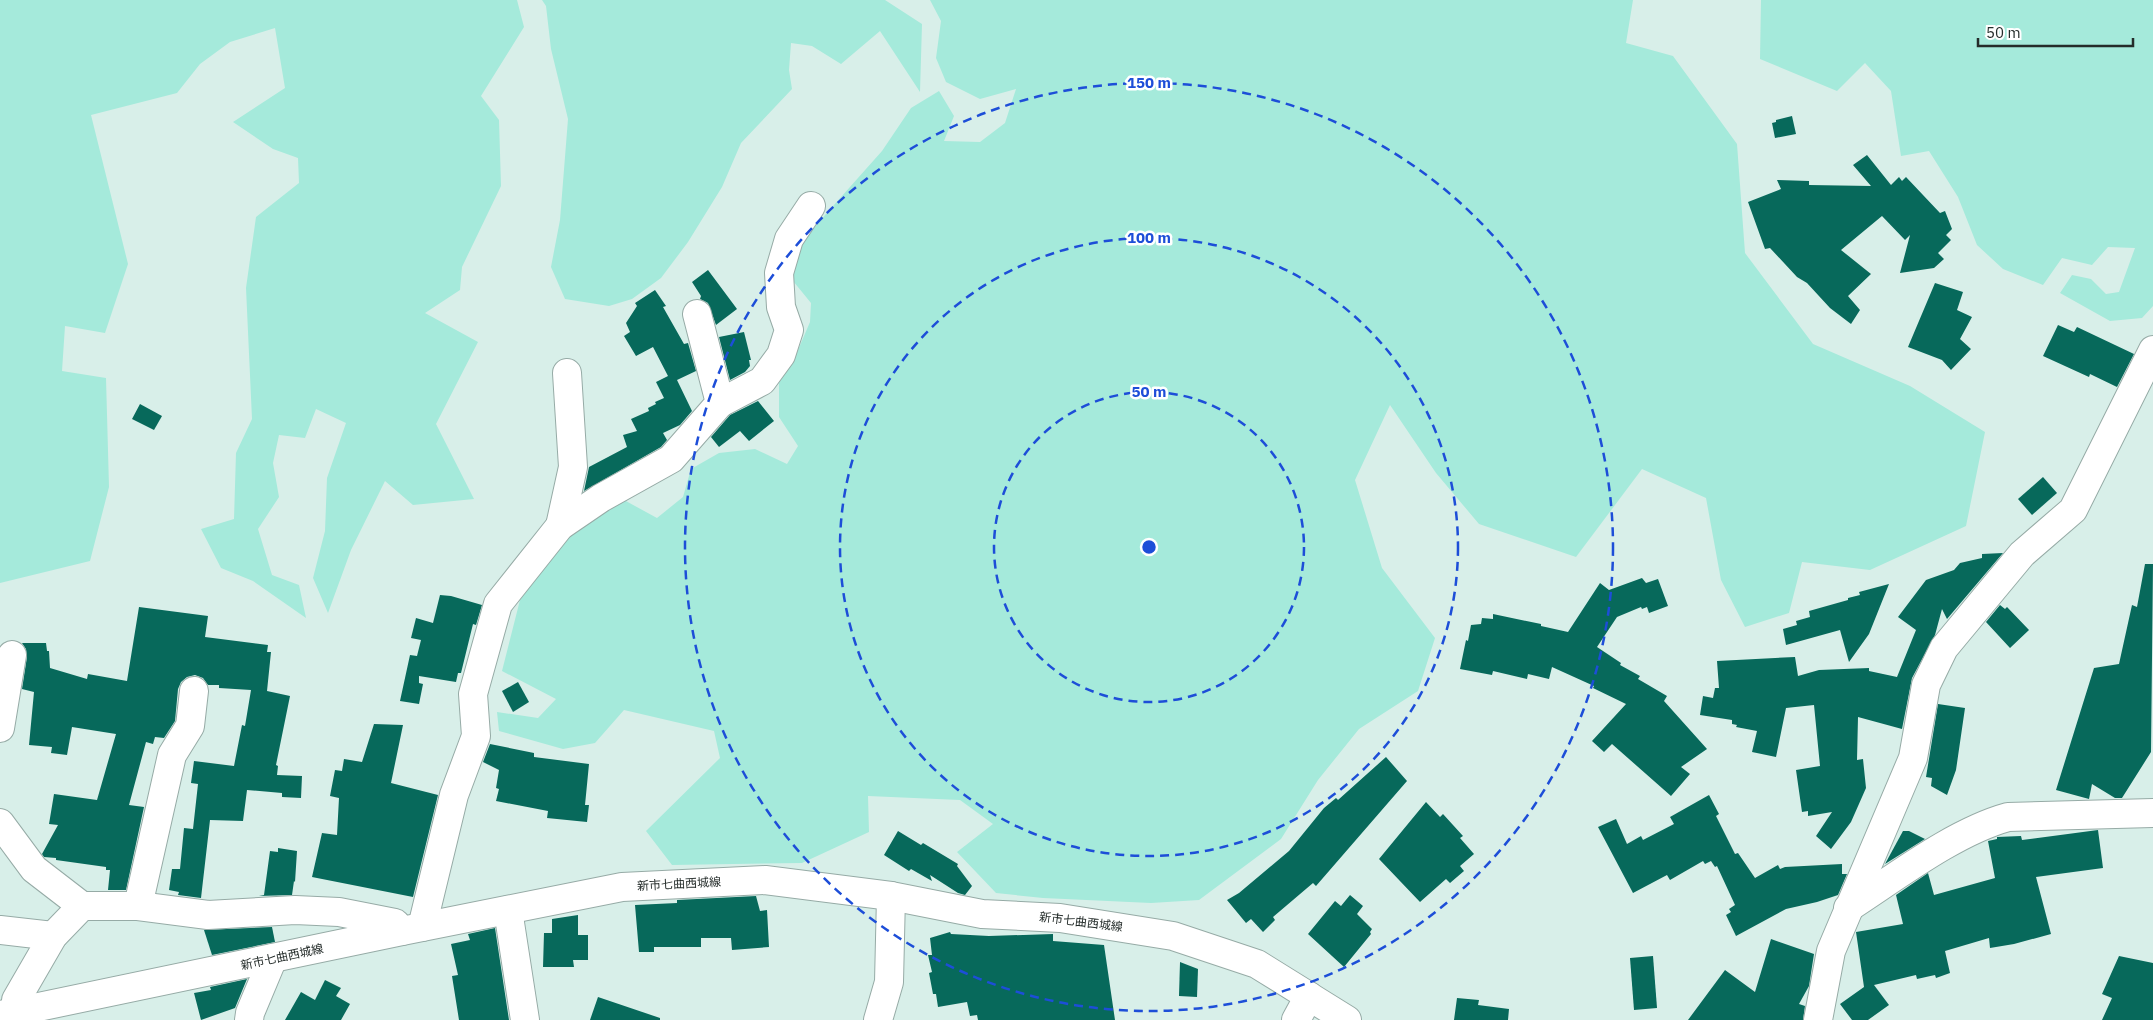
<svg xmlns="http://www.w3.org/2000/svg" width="2153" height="1020" viewBox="0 0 2153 1020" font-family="'IBM Plex Sans','Noto Sans JP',sans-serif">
  <rect width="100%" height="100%" fill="#d8efe9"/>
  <!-- green -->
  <g fill="#a5eadb">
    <path d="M 0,0 L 517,0 L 524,27 L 481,96 L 499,120 L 501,186 L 462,267 L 460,290 L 425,313 L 478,342 L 436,424 L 474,499 L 413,505 L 385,481 L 351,550 L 328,613 L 313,578 L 325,531 L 327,478 L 346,423 L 316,409 L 305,438 L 279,435 L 273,463 L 279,497 L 258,529 L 272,575 L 299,585 L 306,618 L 253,581 L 221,568 L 201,529 L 234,519 L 236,453 L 252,419 L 246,288 L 256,217 L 299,183 L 298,158 L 273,149 L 233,122 L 285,88 L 275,28 L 230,42 L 200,64 L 177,93 L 91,115 L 128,264 L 105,333 L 65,326 L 62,371 L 106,378 L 109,487 L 90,561 L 0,583 Z"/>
    <path d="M 542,0 L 885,0 L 922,24 L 920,92 L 880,31 L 841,64 L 812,46 L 791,43 L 789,70 L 792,89 L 741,143 L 722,187 L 688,242 L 661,278 L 632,299 L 609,306 L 565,299 L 551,267 L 560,220 L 568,119 L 551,49 L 546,6 Z"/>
    <path d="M 930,0 L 1633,0 L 1626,43 L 1673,56 L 1737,144 L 1745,253 L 1813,344 L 1910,386 L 1985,432 L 1966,526 L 1870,570 L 1802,562 L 1789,613 L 1745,627 L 1721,580 L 1706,498 L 1642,469 L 1576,557 L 1479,524 L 1436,473 L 1390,405 L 1355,480 L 1382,568 L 1435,638 L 1418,691 L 1359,729 L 1318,780 L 1281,839 L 1199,900 L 1151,903 L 1043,898 L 996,893 L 957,852 L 993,824 L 960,800 L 868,796 L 869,832 L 802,863 L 672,865 L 646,831 L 720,758 L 714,731 L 624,710 L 595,743 L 563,749 L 499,731 L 497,712 L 538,718 L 556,699 L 502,671 L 520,600 L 551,557 L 588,511 L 624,500 L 657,518 L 683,497 L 691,469 L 719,453 L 755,449 L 787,464 L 798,446 L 779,417 L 779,383 L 795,357 L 810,322 L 811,303 L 789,276 L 801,242 L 882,151 L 911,108 L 939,91 L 954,116 L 944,141 L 980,142 L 1005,123 L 1016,89 L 980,99 L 946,82 L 936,58 L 941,21 Z"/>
    <path d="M 1761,0 L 2153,0 L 2153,306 L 2142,318 L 2110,321 L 2060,293 L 2072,275 L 2091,279 L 2106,294 L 2119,292 L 2135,248 L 2108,247 L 2092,265 L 2062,258 L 2043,285 L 2003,269 L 1977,245 L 1958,197 L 1929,151 L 1901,156 L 1891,91 L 1865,63 L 1837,91 L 1760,59 Z"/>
  </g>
  <!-- building -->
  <g fill="#07695b">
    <path d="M 1792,116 L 1796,134 L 1775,138 L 1772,123 L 1776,122 L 1776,120 Z"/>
    <path d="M 1867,155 L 1891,185 L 1899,177 L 1902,181 L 1906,177 L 1940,213 L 1945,211 L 1952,229 L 1946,235 L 1951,240 L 1938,253 L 1944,259 L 1934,268 L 1900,273 L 1910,235 L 1905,240 L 1882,216 L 1841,250 L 1871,274 L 1848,296 L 1860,310 L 1851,324 L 1830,308 L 1807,283 L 1797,277 L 1770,248 L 1765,249 L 1748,202 L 1781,189 L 1777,180 L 1809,181 L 1809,185 L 1871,186 L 1853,165 Z"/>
    <path d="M 708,270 L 737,309 L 716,325 L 708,303 L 700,299 L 701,296 L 692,282 Z"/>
    <path d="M 1935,283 L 1963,292 L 1957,310 L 1972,317 L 1960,339 L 1971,349 L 1951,370 L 1942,360 L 1908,347 Z"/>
    <path d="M 655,290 L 666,306 L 663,307 L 684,344 L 688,343 L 696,371 L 677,380 L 692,411 L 680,425 L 663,433 L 667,440 L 661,447 L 584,491 L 589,467 L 627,447 L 623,435 L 637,431 L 631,419 L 649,411 L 648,408 L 656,404 L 655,402 L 664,398 L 656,382 L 668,376 L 653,347 L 636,356 L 624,336 L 630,332 L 626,323 L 637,306 L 635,303 Z"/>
    <path d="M 2058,325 L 2074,332 L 2077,327 L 2134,354 L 2117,387 L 2090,374 L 2089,377 L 2043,356 Z"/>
    <path d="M 744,332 L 751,360 L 749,360 L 750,366 L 745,372 L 730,380 L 719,337 Z"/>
    <path d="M 758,401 L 774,421 L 749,441 L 740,431 L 719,447 L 711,437 L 730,415 Z"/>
    <path d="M 140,404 L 162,416 L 154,430 L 132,419 Z"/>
    <path d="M 2043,477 L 2057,493 L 2032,515 L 2018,499 Z"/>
    <path d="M 2003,553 L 1947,619 L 1942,609 L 1935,635 L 1912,678 L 1902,729 L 1858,717 L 1857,760 L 1863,759 L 1866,788 L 1851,822 L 1831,849 L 1816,836 L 1832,812 L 1808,816 L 1808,811 L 1802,812 L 1796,770 L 1820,766 L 1814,705 L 1786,708 L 1776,757 L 1752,752 L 1757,731 L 1736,727 L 1737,725 L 1732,724 L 1732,720 L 1700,715 L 1703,696 L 1713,698 L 1715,688 L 1719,688 L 1717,661 L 1795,657 L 1798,676 L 1819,670 L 1869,668 L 1869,671 L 1897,677 L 1916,630 L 1898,617 L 1926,580 L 1954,570 L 1960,563 L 1982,558 L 1982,554 Z"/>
    <path d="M 2145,564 L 2153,564 L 2151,752 L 2122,798 L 2115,798 L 2092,784 L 2089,799 L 2056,790 L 2094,668 L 2119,664 L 2132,605 L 2137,607 Z"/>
    <path d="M 1642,578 L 1646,583 L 1658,579 L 1668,606 L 1649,613 L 1647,607 L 1642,609 L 1641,607 L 1617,617 L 1597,647 L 1621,663 L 1620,665 L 1640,676 L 1638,679 L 1667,696 L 1664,701 L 1707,749 L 1681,767 L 1690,774 L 1671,796 L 1612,744 L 1604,752 L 1592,741 L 1626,704 L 1593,688 L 1594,686 L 1552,667 L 1549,679 L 1528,674 L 1527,679 L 1493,671 L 1492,675 L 1460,669 L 1466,640 L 1468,641 L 1471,625 L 1481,624 L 1482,618 L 1493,619 L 1493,614 L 1541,624 L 1541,626 L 1568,632 L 1600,583 L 1609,590 Z"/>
    <path d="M 1889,584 L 1869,634 L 1849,662 L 1840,630 L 1786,645 L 1783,629 L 1797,625 L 1796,621 L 1810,617 L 1809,611 L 1848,600 L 1848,598 L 1860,595 L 1859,592 Z"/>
    <path d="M 440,595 L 451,596 L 482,605 L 476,625 L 473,624 L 461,673 L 458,673 L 456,682 L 419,676 L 419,683 L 423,684 L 419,704 L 400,701 L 410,655 L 417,656 L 421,640 L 411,638 L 416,618 L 433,623 Z"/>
    <path d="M 2000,605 L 2005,609 L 2007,607 L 2029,630 L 2010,648 L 1986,622 Z"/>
    <path d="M 139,607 L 208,616 L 205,637 L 268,645 L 267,652 L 271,652 L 267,691 L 290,696 L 276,765 L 278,766 L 277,775 L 302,776 L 301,798 L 282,797 L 282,793 L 247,790 L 243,821 L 210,820 L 201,898 L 178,895 L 179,892 L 169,890 L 172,869 L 180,869 L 184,828 L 193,829 L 198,784 L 191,783 L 194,761 L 234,766 L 242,725 L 245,726 L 251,690 L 219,688 L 219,685 L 208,685 L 203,678 L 195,675 L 187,677 L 181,682 L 178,689 L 175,721 L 164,738 L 155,737 L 153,744 L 146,742 L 129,805 L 144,807 L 126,890 L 108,890 L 110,870 L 106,870 L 106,867 L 56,860 L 56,858 L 44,857 L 42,854 L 58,825 L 49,824 L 54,794 L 97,800 L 116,734 L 72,727 L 67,755 L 51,753 L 52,747 L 29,745 L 34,692 L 22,689 L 27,657 L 26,649 L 22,643 L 46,643 L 47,651 L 49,651 L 50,668 L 87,679 L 88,674 L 127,681 Z"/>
    <path d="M 518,682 L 529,702 L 513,712 L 502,691 Z"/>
    <path d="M 1938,704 L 1965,708 L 1956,770 L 1947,795 L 1931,786 L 1932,778 L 1926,777 Z"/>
    <path d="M 374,724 L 403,725 L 391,783 L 438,795 L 413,897 L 312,877 L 322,833 L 337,835 L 339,798 L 330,796 L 335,770 L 342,771 L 344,759 L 362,762 Z"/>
    <path d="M 490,744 L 534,753 L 534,757 L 589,764 L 585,805 L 589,805 L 587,822 L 547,818 L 548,811 L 496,801 L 499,789 L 496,788 L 499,770 L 483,762 Z"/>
    <path d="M 1386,757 L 1407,781 L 1316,886 L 1313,883 L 1273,917 L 1275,920 L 1263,932 L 1251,919 L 1246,923 L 1227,900 L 1239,893 L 1289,851 L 1324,808 L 1336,798 L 1338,800 Z"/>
    <path d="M 1709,795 L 1719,814 L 1716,816 L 1735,854 L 1738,853 L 1755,878 L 1778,865 L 1780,869 L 1785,867 L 1842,864 L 1842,874 L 1847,874 L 1838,895 L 1817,902 L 1786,909 L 1736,936 L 1726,915 L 1731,912 L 1729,909 L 1735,905 L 1717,866 L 1715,867 L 1711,861 L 1705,864 L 1703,861 L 1670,880 L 1667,875 L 1633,893 L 1598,827 L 1616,819 L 1627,844 L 1641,836 L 1643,840 L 1674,824 L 1670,817 Z"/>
    <path d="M 1426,802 L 1440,817 L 1443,814 L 1463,836 L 1460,838 L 1474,854 L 1460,866 L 1464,871 L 1450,883 L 1446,879 L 1420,902 L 1379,859 Z"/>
    <path d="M 2098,830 L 2103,868 L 2036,877 L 2051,934 L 2014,944 L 1990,948 L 1989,938 L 1945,951 L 1950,973 L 1936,978 L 1935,975 L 1917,979 L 1916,975 L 1874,985 L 1889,1005 L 1868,1020 L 1852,1020 L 1840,1004 L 1864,987 L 1856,932 L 1903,924 L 1896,895 L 1928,873 L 1934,895 L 1995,878 L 1988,841 L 1997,839 L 1997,837 L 2021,836 L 2022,840 Z"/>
    <path d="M 898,831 L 921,845 L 923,843 L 958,864 L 957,866 L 972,886 L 965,895 L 958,893 L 930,875 L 932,881 L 911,869 L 909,871 L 884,855 Z"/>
    <path d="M 1903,831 L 1909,831 L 1925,839 L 1885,864 Z"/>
    <path d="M 278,848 L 297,851 L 295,882 L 294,881 L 292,895 L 259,896 L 264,895 L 270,851 L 278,852 Z"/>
    <path d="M 1350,895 L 1363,906 L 1357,914 L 1372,929 L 1370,932 L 1371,934 L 1344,967 L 1308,934 L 1335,901 L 1341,906 Z"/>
    <path d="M 756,896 L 760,911 L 767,910 L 769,947 L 732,950 L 731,938 L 701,938 L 701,947 L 654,947 L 654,952 L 639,952 L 635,905 L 677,903 L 677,900 Z"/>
    <path d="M 578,915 L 578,935 L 588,935 L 588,960 L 573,960 L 574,967 L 543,967 L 544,933 L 552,933 L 552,919 Z"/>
    <path d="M 272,927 L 275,942 L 212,955 L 204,930 Z"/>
    <path d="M 495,928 L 509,1020 L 459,1020 L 452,976 L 458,975 L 451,944 L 470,940 L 468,934 Z"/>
    <path d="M 950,932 L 951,934 L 989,936 L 1053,934 L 1053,941 L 1104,945 L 1115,1020 L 978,1020 L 977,1015 L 970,1016 L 967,1002 L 938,1007 L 936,994 L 933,994 L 929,973 L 932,972 L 928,955 L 932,955 L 930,938 Z"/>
    <path d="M 1771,939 L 1814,954 L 1809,986 L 1799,1004 L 1805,1006 L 1803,1020 L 1688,1020 L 1725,970 L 1755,992 Z"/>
    <path d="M 1653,956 L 1657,1008 L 1634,1010 L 1630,958 Z"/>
    <path d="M 2119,956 L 2153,963 L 2153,1020 L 2102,1020 L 2112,998 L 2102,994 Z"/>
    <path d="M 1180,962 L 1198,969 L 1197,997 L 1179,996 Z"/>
    <path d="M 247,979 L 235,1008 L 201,1020 L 194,993 L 211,990 L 210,987 Z"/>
    <path d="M 325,980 L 341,988 L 336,996 L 350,1004 L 341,1020 L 285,1020 L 301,992 L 315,1000 Z"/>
    <path d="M 598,997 L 660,1018 L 660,1020 L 590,1020 Z"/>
    <path d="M 1457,998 L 1479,1000 L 1478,1005 L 1509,1009 L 1508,1020 L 1454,1020 Z"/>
  </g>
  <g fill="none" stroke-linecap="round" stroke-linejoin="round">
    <!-- minor casing -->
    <g stroke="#96aba6" stroke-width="30">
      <g id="minor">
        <path d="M 720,403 L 762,381 L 781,355 L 789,330 L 781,307 L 779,273 L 789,239 L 811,206"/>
        <path d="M 560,526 L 573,467 L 567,373"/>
        <path d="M 0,728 L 12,655"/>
        <path d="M 0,823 L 34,869 L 82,906"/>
        <path d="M 138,906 L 172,755 L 190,726 L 194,691"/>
        <path d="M 1848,908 C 1896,877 1954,832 2008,817 L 2153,813"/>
        <path d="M 508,910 L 525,1020"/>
        <path d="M 422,927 L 454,795 L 476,736 L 473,694 L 498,604 L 560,526 L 601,498 L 671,459 L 720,403 L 697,314"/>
        <path d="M 0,930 L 53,936"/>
        <path d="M 19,1020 L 16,1000 L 53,936 L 82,906 L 138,906 L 208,915 L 295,910 L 339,912 L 395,923 L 402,931"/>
        <path d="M 249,1020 L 250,1013 L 273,958"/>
        <path d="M 878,1020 L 889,982 L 891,896"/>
        <path d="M 1296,1020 L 1309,996"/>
        <path d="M 1818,1020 L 1831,951 L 1913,758 L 1926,685 L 1944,648 L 2022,554 L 2073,510 L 2153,350"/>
      </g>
    </g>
    <!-- major casing -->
    <g stroke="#96aba6" stroke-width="30">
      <path id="major" d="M 0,1015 L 402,931 L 622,887 L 765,880 L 891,896 L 982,914 L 1060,918 L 1173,936 L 1257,964 L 1347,1020"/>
    </g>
    <!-- minor -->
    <use href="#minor" stroke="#fff" stroke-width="28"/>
    <!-- major -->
    <use href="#major" stroke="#fff" stroke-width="28"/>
  </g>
  <!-- distance rings -->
  <g fill="none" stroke="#1d4ed8" stroke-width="2.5" stroke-dasharray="9 6">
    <circle cx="1149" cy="547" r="155"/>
    <circle cx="1149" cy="547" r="309"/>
    <circle cx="1149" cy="547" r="464"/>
  </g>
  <g text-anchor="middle" stroke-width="5" stroke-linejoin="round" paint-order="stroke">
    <!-- street labels -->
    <g font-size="12" fill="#242c2a" stroke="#fff">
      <text transform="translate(679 884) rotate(-3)" y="4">新市七曲西城線</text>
      <text transform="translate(1081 922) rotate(7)" y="4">新市七曲西城線</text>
      <text transform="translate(282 957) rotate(-12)" y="4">新市七曲西城線</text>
    </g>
  </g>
  <circle cx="1149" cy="547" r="8" fill="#1d4ed8" stroke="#fff" stroke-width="2.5"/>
  <g font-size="15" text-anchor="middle" font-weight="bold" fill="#1d4ed8" stroke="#fff" stroke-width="5" stroke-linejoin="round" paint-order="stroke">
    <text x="1149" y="88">150 m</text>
    <text x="1149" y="243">100 m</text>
    <text x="1149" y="397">50 m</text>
  </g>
  <!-- scale -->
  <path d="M1978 38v8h155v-8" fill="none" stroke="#242c2a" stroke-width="2.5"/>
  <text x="1986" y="38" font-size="15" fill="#242c2a" stroke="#ffffff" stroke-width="4" paint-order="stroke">50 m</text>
</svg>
